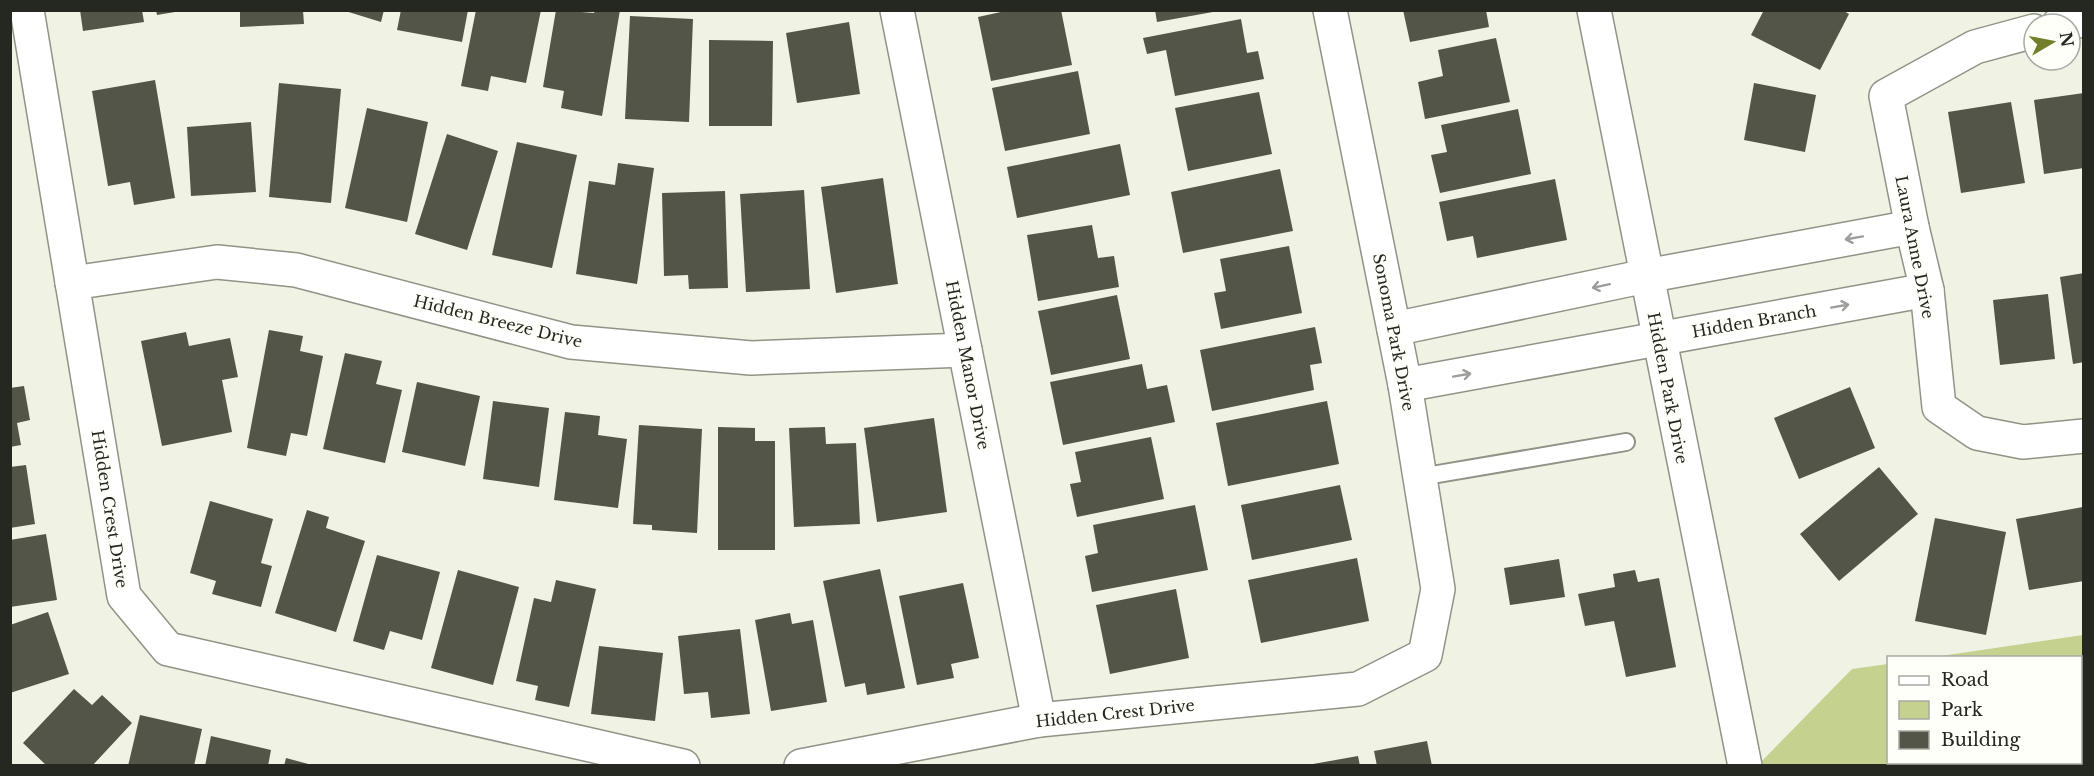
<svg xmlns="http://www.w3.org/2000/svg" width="2094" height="776" viewBox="0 0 2094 776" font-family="'Libre Baskerville',serif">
  <rect width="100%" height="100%" fill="#f0f3e4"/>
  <!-- green -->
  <path fill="#c5d18f" d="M 2083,635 L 2083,765 L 1757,766 L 1852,669 L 1888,664 L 1888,762 L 2080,762 L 2080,658 L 1934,657 Z"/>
  <!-- building -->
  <g fill="#525548">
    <path d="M 80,10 L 142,10 L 144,22 L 83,31 Z"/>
    <path d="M 156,10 L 175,10 L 175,12 L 157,15 Z"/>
    <path d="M 240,10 L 303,10 L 304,24 L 240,27 Z"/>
    <path d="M 342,10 L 384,10 L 381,22 Z"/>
    <path d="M 401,10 L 468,10 L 462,42 L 397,30 Z"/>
    <path d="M 476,10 L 541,10 L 526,83 L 491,76 L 488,91 L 461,86 Z"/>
    <path d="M 556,10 L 594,13 L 595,10 L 620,10 L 602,116 L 561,108 L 564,91 L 543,87 Z"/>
    <path d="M 1010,10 L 1061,10 L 1072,65 L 991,81 L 978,17 Z"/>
    <path d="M 1155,10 L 1213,10 L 1213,12 L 1157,22 Z"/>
    <path d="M 1403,10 L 1486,10 L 1489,27 L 1410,42 Z"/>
    <path d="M 1764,10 L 1842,10 L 1849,14 L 1820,70 L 1751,35 Z"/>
    <path d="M 630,16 L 693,19 L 689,122 L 625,119 Z"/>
    <path d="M 1241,19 L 1247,53 L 1258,51 L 1264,79 L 1175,96 L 1166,50 L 1147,54 L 1143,38 Z"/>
    <path d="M 849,22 L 860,94 L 797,103 L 786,33 Z"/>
    <path d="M 1496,38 L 1510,102 L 1425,119 L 1418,82 L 1443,76 L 1438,50 Z"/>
    <path d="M 709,40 L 773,41 L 772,126 L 709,126 Z"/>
    <path d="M 1078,71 L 1090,134 L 1005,151 L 992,88 Z"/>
    <path d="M 155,80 L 175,198 L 134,205 L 130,182 L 108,186 L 92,91 Z"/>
    <path d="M 279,83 L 341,89 L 331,203 L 269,197 Z"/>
    <path d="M 1754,83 L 1816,95 L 1805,152 L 1744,140 Z"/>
    <path d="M 1259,92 L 1272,154 L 1188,171 L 1175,108 Z"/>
    <path d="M 2084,93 L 2084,168 L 2044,174 L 2034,100 Z"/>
    <path d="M 2011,102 L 2025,183 L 1961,193 L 1948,112 Z"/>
    <path d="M 367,108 L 428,122 L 407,222 L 345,208 Z"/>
    <path d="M 1518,109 L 1531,174 L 1440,193 L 1431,155 L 1447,152 L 1441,125 Z"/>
    <path d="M 251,122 L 256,192 L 191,196 L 187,127 Z"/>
    <path d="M 447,134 L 498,151 L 467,250 L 415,234 Z"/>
    <path d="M 517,142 L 577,155 L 552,268 L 492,255 Z"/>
    <path d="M 1120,144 L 1130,195 L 1017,218 L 1007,167 Z"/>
    <path d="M 618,163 L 654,168 L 637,284 L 576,274 L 589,181 L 615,185 Z"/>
    <path d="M 1280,169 L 1293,231 L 1183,253 L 1171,192 Z"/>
    <path d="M 883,178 L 898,284 L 836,293 L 821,187 Z"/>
    <path d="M 1555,179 L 1567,240 L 1477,258 L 1473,236 L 1447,241 L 1439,202 Z"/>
    <path d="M 804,190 L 810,289 L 746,292 L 740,194 Z"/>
    <path d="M 725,191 L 728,288 L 689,289 L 688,275 L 664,276 L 662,193 Z"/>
    <path d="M 1092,225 L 1098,258 L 1114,256 L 1119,287 L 1038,301 L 1027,235 Z"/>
    <path d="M 1289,246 L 1302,313 L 1221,329 L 1214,293 L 1226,291 L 1220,259 Z"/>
    <path d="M 2084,273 L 2084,362 L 2073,364 L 2060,277 Z"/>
    <path d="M 2048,294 L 2055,359 L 2000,365 L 1993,300 Z"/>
    <path d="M 1117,295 L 1130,359 L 1051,375 L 1038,311 Z"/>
    <path d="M 1315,327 L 1322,363 L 1310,365 L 1314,390 L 1212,411 L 1200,350 Z"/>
    <path d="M 269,330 L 303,336 L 300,351 L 323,356 L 307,436 L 291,433 L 286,456 L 247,448 Z"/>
    <path d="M 186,332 L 189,346 L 230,338 L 238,377 L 222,380 L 232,432 L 162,446 L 141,341 Z"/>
    <path d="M 345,353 L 382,361 L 376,384 L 402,390 L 385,463 L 323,449 Z"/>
    <path d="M 1142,364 L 1147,389 L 1167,385 L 1175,422 L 1063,445 L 1050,382 Z"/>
    <path d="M 417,382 L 480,396 L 465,466 L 402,452 Z"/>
    <path d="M 24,386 L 30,420 L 17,423 L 21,445 L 10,447 L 10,388 Z"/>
    <path d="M 1850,387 L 1875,448 L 1799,479 L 1774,418 Z"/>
    <path d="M 493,401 L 549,408 L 539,487 L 483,479 Z"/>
    <path d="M 1327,401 L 1339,464 L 1228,486 L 1216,423 Z"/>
    <path d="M 565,412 L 600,416 L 598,435 L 627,439 L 618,508 L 554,500 Z"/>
    <path d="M 934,418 L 947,512 L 877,522 L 864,428 Z"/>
    <path d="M 639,425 L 702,429 L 697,533 L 652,530 L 652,525 L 633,524 Z"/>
    <path d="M 718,427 L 755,428 L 755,441 L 775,441 L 775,550 L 718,550 Z"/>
    <path d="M 825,427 L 826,444 L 856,443 L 860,524 L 794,527 L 789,428 Z"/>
    <path d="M 1151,437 L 1164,499 L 1077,517 L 1070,484 L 1081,482 L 1075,452 Z"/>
    <path d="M 26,465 L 35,524 L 10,528 L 10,467 Z"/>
    <path d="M 1879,467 L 1918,514 L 1839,581 L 1800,534 Z"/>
    <path d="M 1340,485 L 1352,540 L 1252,560 L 1241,505 Z"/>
    <path d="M 210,501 L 273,519 L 261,563 L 272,566 L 261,607 L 212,594 L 216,581 L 190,573 Z"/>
    <path d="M 1195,505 L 1208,570 L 1092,592 L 1085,556 L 1098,553 L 1093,525 Z"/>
    <path d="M 2083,507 L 2084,581 L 2029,590 L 2016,519 Z"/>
    <path d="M 307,510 L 329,517 L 326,528 L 365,541 L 336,632 L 275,613 Z"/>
    <path d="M 1935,518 L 2006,532 L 1986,635 L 1915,621 Z"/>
    <path d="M 46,534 L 57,600 L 10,607 L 10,540 Z"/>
    <path d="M 377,555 L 440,572 L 422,640 L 390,631 L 384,650 L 353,641 Z"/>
    <path d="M 1357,558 L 1369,621 L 1261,643 L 1248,580 Z"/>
    <path d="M 1559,559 L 1565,597 L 1510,605 L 1504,568 Z"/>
    <path d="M 880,569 L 905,688 L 867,695 L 865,683 L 845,687 L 823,581 Z"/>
    <path d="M 458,570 L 519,587 L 493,685 L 431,668 Z"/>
    <path d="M 1635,570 L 1638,582 L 1659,578 L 1676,667 L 1626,677 L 1614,621 L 1585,626 L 1578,594 L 1615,587 L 1613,574 Z"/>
    <path d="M 556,580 L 596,589 L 569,707 L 535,700 L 538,686 L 516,681 L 534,598 L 551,602 Z"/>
    <path d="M 963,583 L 979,658 L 951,664 L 954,678 L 917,685 L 899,596 Z"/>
    <path d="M 1176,589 L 1189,658 L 1110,674 L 1096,605 Z"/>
    <path d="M 48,612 L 69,674 L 10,693 L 10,625 Z"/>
    <path d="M 790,613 L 792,624 L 813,620 L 827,702 L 771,711 L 755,620 Z"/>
    <path d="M 740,629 L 750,714 L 711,718 L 708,692 L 684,694 L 678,636 Z"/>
    <path d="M 599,646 L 663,653 L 655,721 L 591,714 Z"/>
    <path d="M 74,689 L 92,705 L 102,695 L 132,723 L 92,766 L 47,766 L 23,743 Z"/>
    <path d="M 140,715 L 202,729 L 194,766 L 128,766 Z"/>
    <path d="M 211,736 L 271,750 L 268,766 L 205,766 Z"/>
    <path d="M 1427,741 L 1432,766 L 1377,766 L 1374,751 Z"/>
    <path d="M 1358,756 L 1360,766 L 1313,766 L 1313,764 Z"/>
    <path d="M 286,758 L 312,765 L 312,766 L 284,766 Z"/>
  </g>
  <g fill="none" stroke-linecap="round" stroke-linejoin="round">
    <!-- lane casing -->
    <g stroke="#909385" stroke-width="20">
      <path id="lane" d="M 1420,477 L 1626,442"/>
    </g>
    <!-- street casing -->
    <g stroke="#909385" stroke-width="36">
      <g id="street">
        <path d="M 27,10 L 124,596 L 168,649 L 683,766"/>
        <path d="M 897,10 L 1039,720"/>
        <path d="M 2059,24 L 2084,20"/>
        <path d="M 2034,31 L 1975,47 L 1886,96 L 1912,227 L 1927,290 L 1939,407 L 1977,433 L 2023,442 L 2084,436"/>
        <path d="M 72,283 L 217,262 L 296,270 L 571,342 L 751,358 L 965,350"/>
        <path d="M 1394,329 L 1646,276 L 1912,227"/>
        <path d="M 1405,385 L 1927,290"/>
        <path d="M 801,766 L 1039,720 L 1358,689 L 1425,655 L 1438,589 L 1405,385 L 1330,10"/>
      </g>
    </g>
    <!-- secondary casing -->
    <g stroke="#909385" stroke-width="36">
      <path id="secondary" d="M 1594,10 L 1745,766"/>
    </g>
    <!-- lane -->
    <use href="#lane" stroke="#fff" stroke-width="16"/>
    <!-- street -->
    <use href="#street" stroke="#fff" stroke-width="33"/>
    <!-- secondary -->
    <use href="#secondary" stroke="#fff" stroke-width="33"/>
  </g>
  <!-- one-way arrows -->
  <defs><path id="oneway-shaft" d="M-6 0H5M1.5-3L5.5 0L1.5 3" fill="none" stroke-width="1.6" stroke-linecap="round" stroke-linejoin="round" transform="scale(1.5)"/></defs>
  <g stroke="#9d9e9b">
    <use href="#oneway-shaft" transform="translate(1854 238) rotate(170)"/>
    <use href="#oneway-shaft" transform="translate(1601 286) rotate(168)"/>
    <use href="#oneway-shaft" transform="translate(1840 306) rotate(-10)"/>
    <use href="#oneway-shaft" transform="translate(1462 375) rotate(-10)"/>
  </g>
  <g text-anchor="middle" stroke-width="6" stroke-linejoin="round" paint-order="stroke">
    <!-- street labels -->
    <g font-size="16" fill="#252721" stroke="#fefff9">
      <text transform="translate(1915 247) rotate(79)" y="6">Laura Anne Drive</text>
      <text transform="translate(498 321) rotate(14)" y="6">Hidden Breeze Drive</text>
      <text transform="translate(1754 321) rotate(-10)" y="6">Hidden Branch</text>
      <text transform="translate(1394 332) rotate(79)" y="6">Sonoma Park Drive</text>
      <text transform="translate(968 365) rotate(79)" y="6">Hidden Manor Drive</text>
      <text transform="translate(1668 388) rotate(79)" y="6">Hidden Park Drive</text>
      <text transform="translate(110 509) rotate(81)" y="6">Hidden Crest Drive</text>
      <text transform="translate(1115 713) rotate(-6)" y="6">Hidden Crest Drive</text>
    </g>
  </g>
  <!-- border -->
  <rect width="2094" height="776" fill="none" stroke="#252721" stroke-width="24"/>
  <!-- legend -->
  <rect x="1887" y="656" width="195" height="108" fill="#fefff9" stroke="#a7a9a3" stroke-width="1.5"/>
  <rect x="1899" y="676" width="30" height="9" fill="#ffffff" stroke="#a7a9a3" stroke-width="1.5"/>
  <text x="1941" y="686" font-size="18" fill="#252721">Road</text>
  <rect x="1899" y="701" width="30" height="18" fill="#c5d18f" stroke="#a7a9a3" stroke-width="1.5"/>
  <text x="1941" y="716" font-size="18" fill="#252721">Park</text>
  <rect x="1899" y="731" width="30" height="18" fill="#525548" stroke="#a7a9a3" stroke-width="1.5"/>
  <text x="1941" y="746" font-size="18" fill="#252721">Building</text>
  <!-- north arrow -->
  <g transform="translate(2052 42) rotate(80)"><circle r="28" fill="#fefff9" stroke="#a7a9a3" stroke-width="1.5"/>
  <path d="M0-4.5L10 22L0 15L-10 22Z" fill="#737e2a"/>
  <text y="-9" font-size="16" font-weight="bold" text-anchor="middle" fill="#252721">N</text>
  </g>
</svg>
